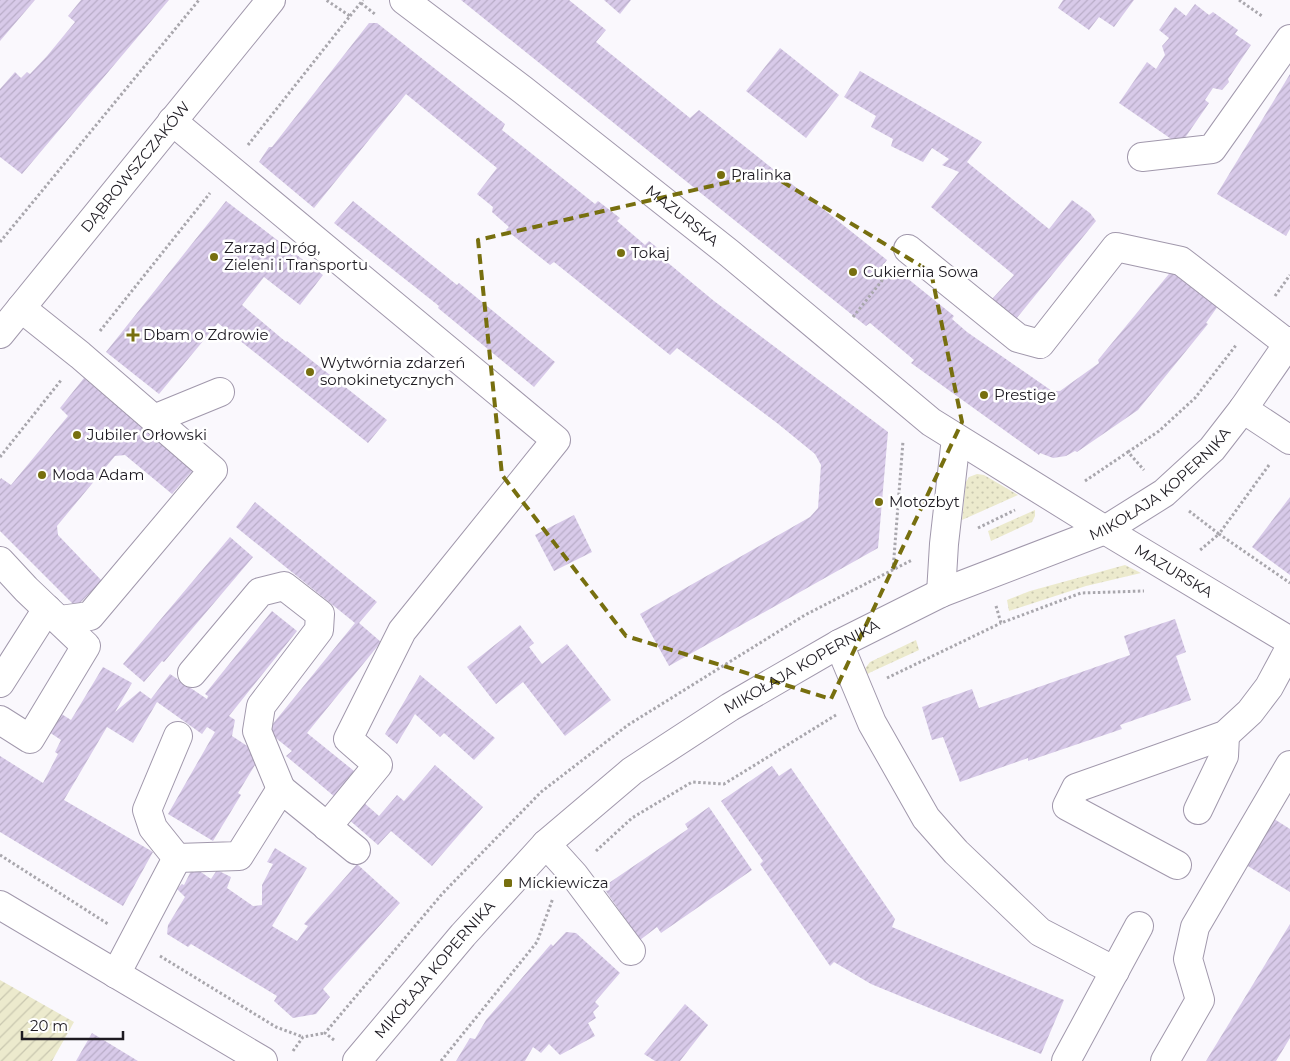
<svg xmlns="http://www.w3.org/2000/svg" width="1290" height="1061" viewBox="0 0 1290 1061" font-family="Montserrat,sans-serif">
  <defs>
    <pattern id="grass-dots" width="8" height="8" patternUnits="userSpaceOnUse" patternTransform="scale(1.25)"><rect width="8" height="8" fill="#eceacd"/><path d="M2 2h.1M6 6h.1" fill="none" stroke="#cac8b0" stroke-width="1.8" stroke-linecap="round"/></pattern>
    <pattern id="garden-furrows" width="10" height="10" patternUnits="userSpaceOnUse" patternTransform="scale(1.25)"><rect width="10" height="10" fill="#eceacd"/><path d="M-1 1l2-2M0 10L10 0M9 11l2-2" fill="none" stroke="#cac8b0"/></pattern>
    <pattern id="building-hatch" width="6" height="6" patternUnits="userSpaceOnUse" patternTransform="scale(1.25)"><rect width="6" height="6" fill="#d8cae9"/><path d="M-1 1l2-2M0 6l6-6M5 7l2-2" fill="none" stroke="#b9adc8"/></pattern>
  </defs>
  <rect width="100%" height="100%" fill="#faf8fd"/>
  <!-- grass -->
  <g fill="url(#grass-dots)">
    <path d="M 977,474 L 984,475 L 1018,495 L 962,520 L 966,482 L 969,477 Z"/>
    <path d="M 1035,510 L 1035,516 L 1032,522 L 991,541 L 988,531 Z"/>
    <path d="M 1125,565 L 1141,573 L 1086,586 L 1009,611 L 1007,600 L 1030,591 Z"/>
    <path d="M 916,640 L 919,650 L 869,673 L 865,677 L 864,670 L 870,662 Z"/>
  </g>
  <!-- garden -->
  <path fill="url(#garden-furrows)" d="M 0,980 L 74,1022 L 52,1061 L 0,1061 Z"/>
  <!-- building -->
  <g fill="url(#building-hatch)">
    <path d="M 0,0 L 35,0 L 0,41 Z"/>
    <path d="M 81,0 L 169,0 L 22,174 L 0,157 L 0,89 L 15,72 L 21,78 L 27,72 L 30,74 L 47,56 L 75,22 L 68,16 Z"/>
    <path d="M 461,0 L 569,0 L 606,30 L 596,42 L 690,118 L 699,110 L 887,260 L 884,264 L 900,277 L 902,274 L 954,316 L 952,319 L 967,332 L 1052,391 L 1060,391 L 1099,363 L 1098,360 L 1173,269 L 1218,306 L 1206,323 L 1208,324 L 1138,410 L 1077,452 L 1075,451 L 1066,456 L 1053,458 L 1040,453 L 1039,455 L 911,363 L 914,360 L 870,323 L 866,326 Z"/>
    <path d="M 604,0 L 631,0 L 620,14 Z"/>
    <path d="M 1063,0 L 1134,0 L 1114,27 L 1099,17 L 1089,30 L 1058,8 Z"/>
    <path d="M 1195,4 L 1209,15 L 1213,12 L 1238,30 L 1235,34 L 1251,45 L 1228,79 L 1229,82 L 1222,90 L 1213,88 L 1205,100 L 1209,103 L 1180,145 L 1119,103 L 1147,62 L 1156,69 L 1165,55 L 1162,46 L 1169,38 L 1159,30 L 1175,7 L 1186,16 Z"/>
    <path d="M 369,23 L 377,23 L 505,124 L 502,130 L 595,204 L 598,201 L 620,218 L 617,221 L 645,245 L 649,241 L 671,259 L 667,262 L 714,301 L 888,432 L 878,548 L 669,666 L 640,614 L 810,517 L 818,508 L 821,465 L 815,454 L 777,423 L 677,348 L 670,355 L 554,262 L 550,265 L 506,230 L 509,227 L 492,212 L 493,207 L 477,194 L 497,168 L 406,94 L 314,208 L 259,162 L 269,147 L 272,147 Z"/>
    <path d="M 780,48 L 839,95 L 806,138 L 746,91 Z"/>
    <path d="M 860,71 L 982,142 L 967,162 L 1049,229 L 1072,200 L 1090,213 L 1096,221 L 1016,319 L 992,299 L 1014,275 L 931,207 L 959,172 L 942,165 L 949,159 L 932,148 L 923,162 L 891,146 L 893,139 L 871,127 L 876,116 L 844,97 Z"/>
    <path d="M 1290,74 L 1290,229 L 1286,236 L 1217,194 Z"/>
    <path d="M 226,201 L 323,275 L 300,305 L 264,277 L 242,305 L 286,342 L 287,341 L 387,420 L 368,443 L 218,323 L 159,394 L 106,352 Z"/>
    <path d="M 353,201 L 457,285 L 459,283 L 555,362 L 534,387 L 438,308 L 439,306 L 334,223 Z"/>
    <path d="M 84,378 L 193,470 L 172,494 L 125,455 L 115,456 L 57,526 L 58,535 L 102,581 L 76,607 L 0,531 L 0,480 L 1,478 L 11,485 L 68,416 L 60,408 Z"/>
    <path d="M 1290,497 L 1290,575 L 1252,547 Z"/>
    <path d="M 255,502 L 377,602 L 359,623 L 381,642 L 307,733 L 354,771 L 335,797 L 286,756 L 292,751 L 267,731 L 355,623 L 236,527 Z"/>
    <path d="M 574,515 L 592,552 L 554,571 L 535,535 Z"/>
    <path d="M 230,537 L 253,557 L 164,662 L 162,661 L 144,682 L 123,664 Z"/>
    <path d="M 272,611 L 297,631 L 229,716 L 235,720 L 232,736 L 261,755 L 238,793 L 241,795 L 213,841 L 168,814 L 215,732 L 207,727 L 202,734 L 157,702 L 133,743 L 107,727 L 64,800 L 153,852 L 123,906 L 0,832 L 0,756 L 43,783 L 58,754 L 55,752 L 61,740 L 49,732 L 60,713 L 71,720 L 103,667 L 132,683 L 115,712 L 140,691 L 151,699 L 170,674 L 207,699 L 208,696 L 205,694 Z"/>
    <path d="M 1175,619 L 1186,652 L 1176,656 L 1191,700 L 1120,725 L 1122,729 L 1028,761 L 1028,758 L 960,782 L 943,737 L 932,740 L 922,707 L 972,689 L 979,708 L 1130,655 L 1124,636 Z"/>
    <path d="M 520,625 L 534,643 L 529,647 L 542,664 L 567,644 L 611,700 L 565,736 L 523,682 L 496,704 L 467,667 Z"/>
    <path d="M 420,675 L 495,738 L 474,760 L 444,733 L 440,737 L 415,714 L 397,744 L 385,734 Z"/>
    <path d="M 435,765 L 483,807 L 432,866 L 391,831 L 378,845 L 347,818 L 362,801 L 379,816 L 397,795 L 404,801 Z"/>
    <path d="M 772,766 L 779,776 L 791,768 L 895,919 L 892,927 L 1064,1000 L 1041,1054 L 871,984 L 834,962 L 830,966 L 760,864 L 763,861 L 721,801 Z"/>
    <path d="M 709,807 L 752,870 L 661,933 L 657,927 L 640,940 L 603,887 L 688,829 L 685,824 Z"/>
    <path d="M 1271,817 L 1290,829 L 1290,892 L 1243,863 Z"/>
    <path d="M 275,848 L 307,868 L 272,926 L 297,941 L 308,926 L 304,924 L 357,864 L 400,903 L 323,989 L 330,997 L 316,1014 L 293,1018 L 274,1001 L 277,996 L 191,944 L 188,947 L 167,934 L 168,925 L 185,897 L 177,889 L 182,884 L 184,885 L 191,871 L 198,870 L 211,879 L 217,870 L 231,877 L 227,888 L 253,906 L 262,905 L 262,885 L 273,864 L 267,862 Z"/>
    <path d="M 1290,924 L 1290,1038 L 1276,1061 L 1206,1061 Z"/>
    <path d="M 566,932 L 576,933 L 620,973 L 595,1002 L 599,1006 L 593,1012 L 596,1018 L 588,1023 L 595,1036 L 560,1055 L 549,1044 L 541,1053 L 533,1047 L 525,1061 L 456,1061 L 470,1038 L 475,1039 L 486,1020 L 551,944 L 553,946 Z"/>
    <path d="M 685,1004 L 708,1025 L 680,1061 L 655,1061 L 644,1054 Z"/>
    <path d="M 92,1033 L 138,1061 L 76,1061 Z"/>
  </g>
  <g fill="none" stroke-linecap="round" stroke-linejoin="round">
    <!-- minor casing -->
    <g stroke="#a198ac" stroke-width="30">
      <g id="minor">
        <path id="s1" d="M 404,0 L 523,90 L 729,253 L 931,422 L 1105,530 L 1290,641"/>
        <path d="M 172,121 L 556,440 L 402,631 L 348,739 L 378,765 L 327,827"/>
        <path d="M 1142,157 L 1212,149 L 1290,39"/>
        <path d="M 908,249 L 1018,338 L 1040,344 L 1116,247 L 1181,261 L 1288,344"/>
        <path d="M 21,308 L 80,355 L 213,470 L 90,616 L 60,620"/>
        <path id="s2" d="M 0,334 L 271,0"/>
        <path d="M 1243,409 L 1290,440"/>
        <path d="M 154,419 L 220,392"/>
        <path d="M 0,561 L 26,589 L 86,646 L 30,739 L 0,720"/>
        <path d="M 941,593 L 944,544 L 956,438"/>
        <path d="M 839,644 L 872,723 L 926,818 L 956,852 L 1040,932 L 1115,971"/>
        <path d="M 192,673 L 260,592 L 284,586 L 320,614 L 319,630 L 261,706 L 257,731 L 281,789"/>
        <path d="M 0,683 L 47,609"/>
        <path d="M 1198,810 L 1224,756 L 1225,735"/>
        <path d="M 546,844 L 574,875 L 631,951"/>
        <path d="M 177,858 L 239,856 L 281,789 L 356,850"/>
        <path d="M 177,858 L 153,828 L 147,810 L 178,736"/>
        <path d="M 1177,865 L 1067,806 L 1076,788 L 1225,735 L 1250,712 L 1269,687 L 1290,648"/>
        <path d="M 0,905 L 263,1061"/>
        <path d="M 116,974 L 177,858"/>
        <path id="s3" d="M 357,1061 L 463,935 L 546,844 L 632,771 L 730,707 L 839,644 L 941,593 L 1105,530 L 1164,493 L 1212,449 L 1243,409 L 1290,341"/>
        <path d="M 1066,1061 L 1139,926"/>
        <path d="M 1165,1061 L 1200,1000 L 1188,959 L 1195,927 L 1290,765"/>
      </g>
    </g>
    <!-- path -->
    <g stroke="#a9a7ad" stroke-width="3" stroke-dasharray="2.5 2.5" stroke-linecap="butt">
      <path d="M 1239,0 L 1262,16"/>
      <path d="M 361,3 L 376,15"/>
      <path d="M 350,16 L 363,0"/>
      <path d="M 248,145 L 350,16 L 326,0"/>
      <path d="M 0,242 L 199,0"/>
      <path d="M 1275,296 L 1290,275"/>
      <path d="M 853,317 L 888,273"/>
      <path d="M 100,331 L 210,193"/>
      <path d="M 1128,452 L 1159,431 L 1195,398 L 1237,344"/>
      <path d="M 0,457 L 62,379"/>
      <path d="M 1269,465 L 1219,534 L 1290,583"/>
      <path d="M 1085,481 L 1128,452 L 1144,470"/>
      <path d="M 1189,511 L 1219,534 L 1199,551"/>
      <path d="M 978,528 L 1015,510"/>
      <path d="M 893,570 L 903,441"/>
      <path d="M 996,606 L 1001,623 L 1081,593 L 1144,591"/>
      <path d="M 887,678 L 1001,623"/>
      <path d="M 596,851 L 632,818 L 692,782 L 724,784 L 836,715"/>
      <path d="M 0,855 L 108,924"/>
      <path d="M 160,956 L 276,1027 L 303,1037"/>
      <path d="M 334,1040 L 325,1033 L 442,894 L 541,792 L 628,725 L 710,674 L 805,615 L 912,560"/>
      <path d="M 293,1051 L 303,1037 L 325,1033"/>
      <path d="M 441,1061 L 537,942 L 553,898"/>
    </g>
    <!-- minor -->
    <use href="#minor" stroke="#fff" stroke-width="28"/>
  </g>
  <!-- marked area -->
  <path fill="none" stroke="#776f0f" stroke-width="4" stroke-dasharray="10 6" stroke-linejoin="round" d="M 768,173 L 931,272 L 962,422 L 831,699 L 626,636 L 502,475 L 478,240 Z"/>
  <!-- markers -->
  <g fill="#776f0f" stroke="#fff" stroke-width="2">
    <circle cx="721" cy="175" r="5"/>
    <circle cx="621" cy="253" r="5"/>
    <circle cx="214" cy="257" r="5"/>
    <circle cx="853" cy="272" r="5"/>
    <path d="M130.5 327.5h5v5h5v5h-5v5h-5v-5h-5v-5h5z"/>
    <circle cx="310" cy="372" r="5"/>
    <circle cx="984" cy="395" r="5"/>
    <circle cx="77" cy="435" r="5"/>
    <circle cx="42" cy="475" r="5"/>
    <circle cx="879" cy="502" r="5"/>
    <rect x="503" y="878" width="10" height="10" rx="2.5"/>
  </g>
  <g text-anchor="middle" stroke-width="5" stroke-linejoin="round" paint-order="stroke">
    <!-- street labels -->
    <g font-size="15" fill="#1e1b22" stroke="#fff">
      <text dy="5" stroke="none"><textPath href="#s2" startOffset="215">DĄBROWSZCZAKÓW</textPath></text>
      <text dy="5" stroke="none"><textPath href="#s1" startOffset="352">MAZURSKA</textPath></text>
      <text dy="5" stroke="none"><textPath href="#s3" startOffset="1005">MIKOŁAJA KOPERNIKA</textPath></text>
      <text dy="5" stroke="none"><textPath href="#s1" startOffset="960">MAZURSKA</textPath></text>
      <text dy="5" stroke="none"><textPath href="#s3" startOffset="600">MIKOŁAJA KOPERNIKA</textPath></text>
      <text dy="5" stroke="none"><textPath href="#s3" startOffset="120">MIKOŁAJA KOPERNIKA</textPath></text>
    </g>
    <!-- poi labels -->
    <g font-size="15" fill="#1e1b22" stroke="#fff" text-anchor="start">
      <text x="731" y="180">Pralinka</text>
      <text x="224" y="253">Zarząd Dróg,<tspan x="224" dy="17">Zieleni i Transportu</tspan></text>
      <text x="631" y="258">Tokaj</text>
      <text x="863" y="277">Cukiernia Sowa</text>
      <text x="143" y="340">Dbam o Zdrowie</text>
      <text x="320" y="368">Wytwórnia zdarzeń<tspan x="320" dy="17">sonokinetycznych</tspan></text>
      <text x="994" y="400">Prestige</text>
      <text x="87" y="440">Jubiler Orłowski</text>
      <text x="52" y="480">Moda Adam</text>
      <text x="889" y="507">Motozbyt</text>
      <text x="518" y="888">Mickiewicza</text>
    </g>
  </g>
  <!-- scale -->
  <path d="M22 1031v8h101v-8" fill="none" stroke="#1e1b22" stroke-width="2.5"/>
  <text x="30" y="1031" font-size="15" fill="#1e1b22" stroke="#ffffff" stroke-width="4" paint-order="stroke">20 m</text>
</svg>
